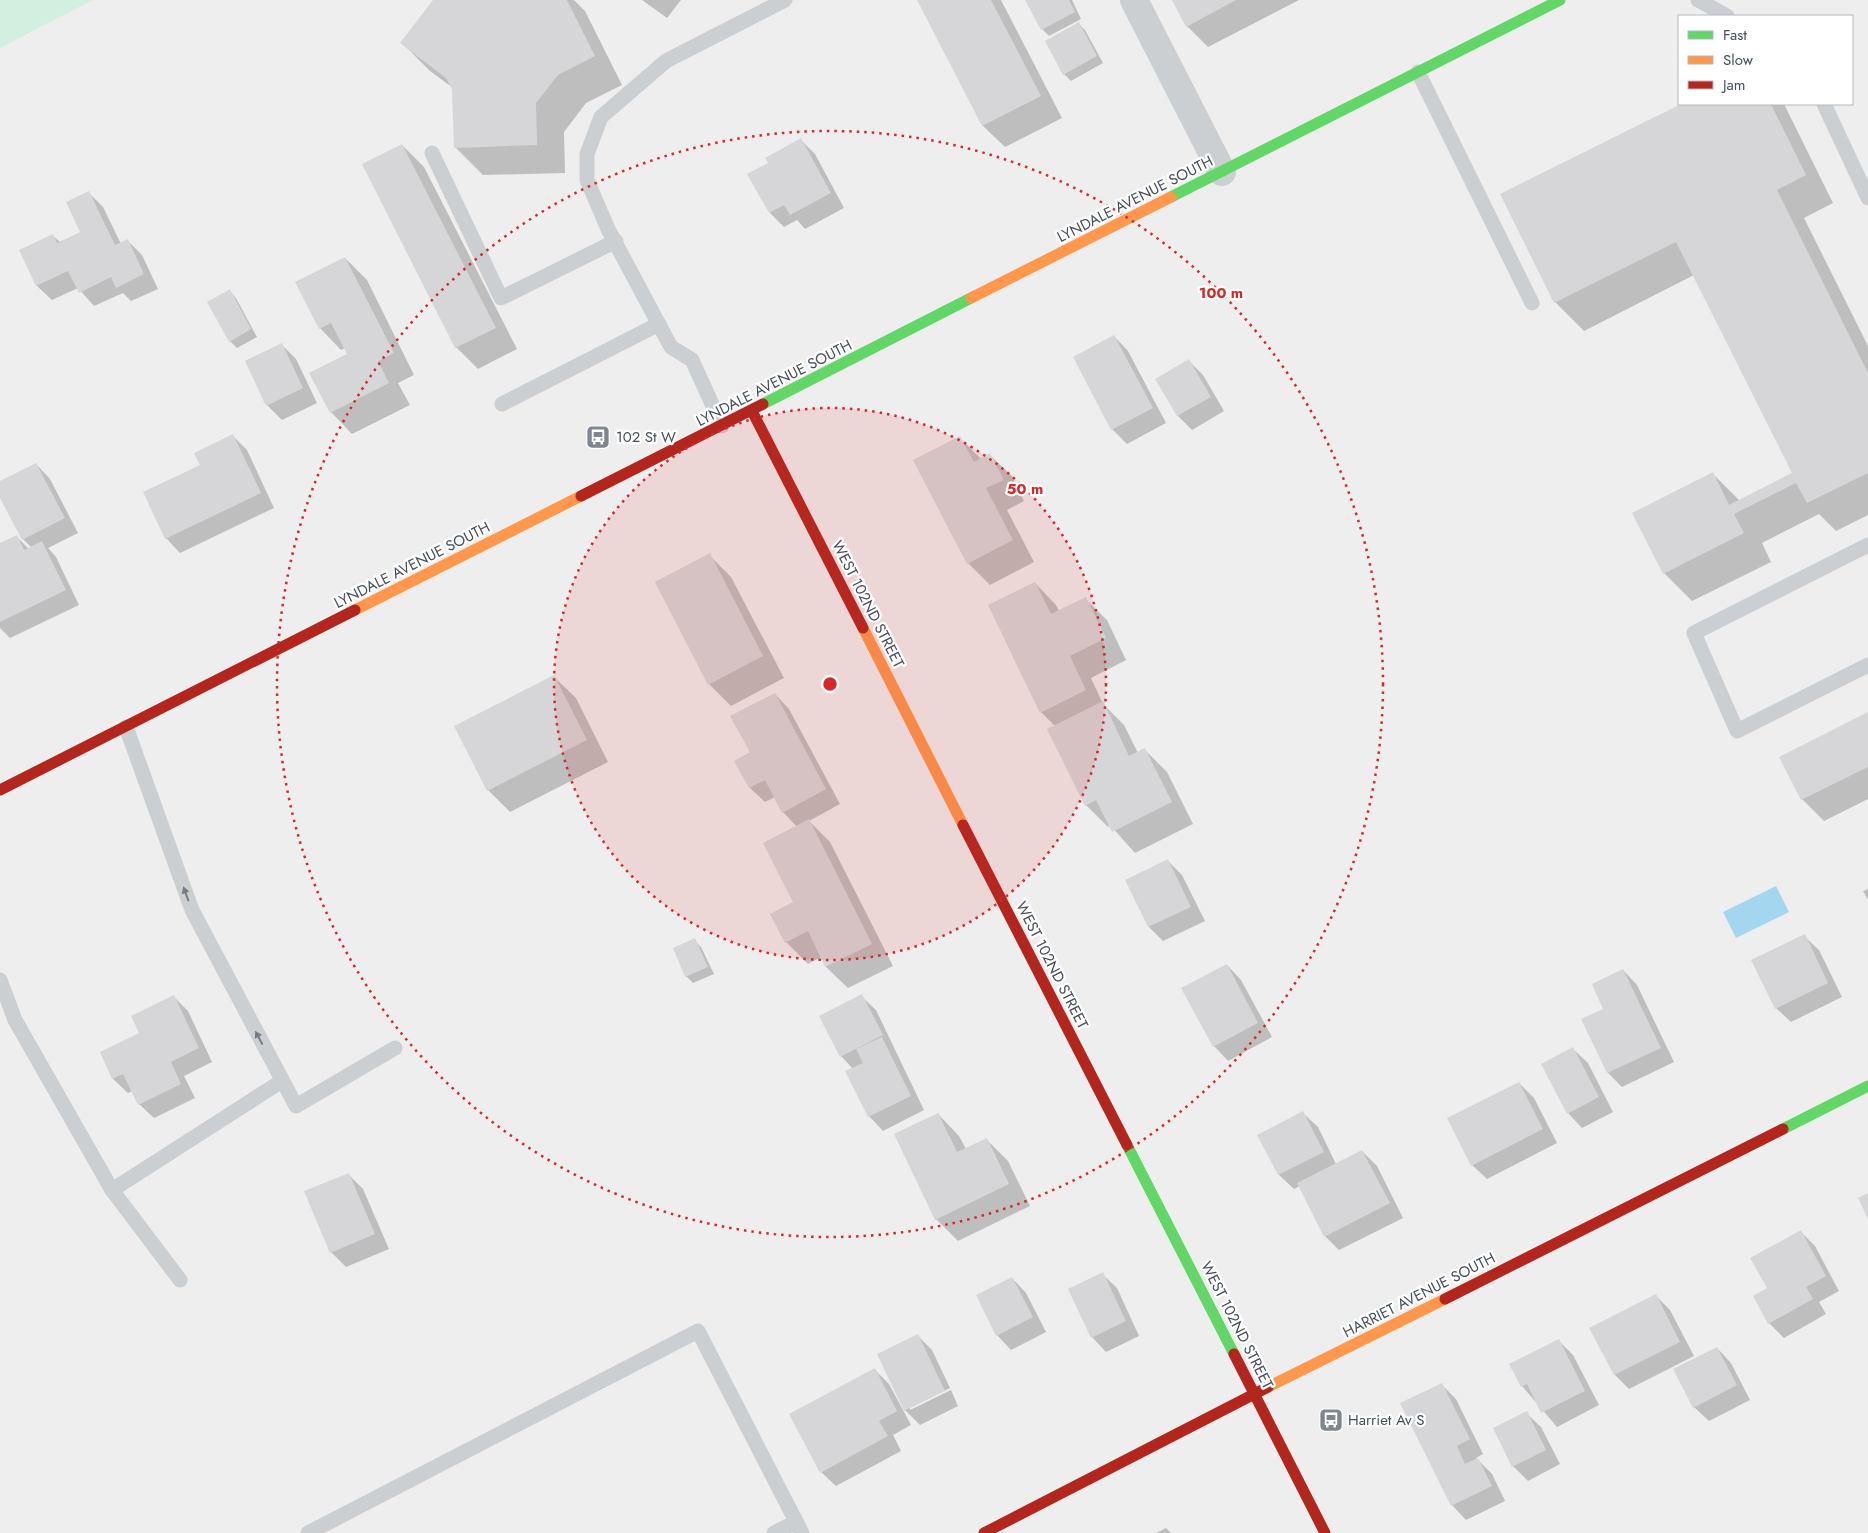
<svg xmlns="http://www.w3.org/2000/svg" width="1868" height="1533" viewBox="0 0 1868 1533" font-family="Jost,sans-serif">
  <rect width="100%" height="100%" fill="#efeeee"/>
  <!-- green -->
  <path fill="#d1f0e0" d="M 0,0 L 93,0 L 0,48 Z"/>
  <!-- water -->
  <path fill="#a4d7ef" d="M 1776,886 L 1789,912 L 1736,938 L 1723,912 Z"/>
  <!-- shadow -->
  <g fill="#0003">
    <path d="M 435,0 L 574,0 L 585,11 L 622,85 L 586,103 L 564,132 L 565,173 L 483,175 L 455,147 L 453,88 L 430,71 L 402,43 Z"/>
    <path d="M 642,0 L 681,0 L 667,18 Z"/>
    <path d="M 919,0 L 1001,0 L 1062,118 L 1005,147 L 983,126 Z"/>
    <path d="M 1027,0 L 1072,0 L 1081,19 L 1049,36 L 1042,29 Z"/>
    <path d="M 1173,0 L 1299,0 L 1208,47 L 1187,26 Z"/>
    <path d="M 1078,23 L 1085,30 L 1103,63 L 1071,81 L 1064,74 Z"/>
    <path d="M 1684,104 L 1784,104 L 1833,203 L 1804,218 L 1868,346 L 1868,515 L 1836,531 L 1819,514 L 1762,543 L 1771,562 L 1692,601 L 1664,573 L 1713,474 L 1740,501 L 1794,474 L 1694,275 L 1584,331 L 1555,302 L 1502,194 Z"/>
    <path d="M 801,140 L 815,154 L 844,208 L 805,229 L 797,220 L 784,227 L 770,213 L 749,175 L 770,163 Z"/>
    <path d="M 402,145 L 424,167 L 517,349 L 478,369 L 456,347 L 363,165 Z"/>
    <path d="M 89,193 L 103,207 L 121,244 L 128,241 L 142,255 L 158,289 L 131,301 L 123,293 L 94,306 L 78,288 L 52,300 L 37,286 L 21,251 L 53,236 L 60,242 L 82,232 Z"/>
    <path d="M 345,258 L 367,280 L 414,375 L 398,383 L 410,405 L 352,434 L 331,412 L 348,355 L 345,348 L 341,350 L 320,328 Z"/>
    <path d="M 229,291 L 236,298 L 257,337 L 237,348 L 230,341 Z"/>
    <path d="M 1114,336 L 1128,351 L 1166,423 L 1127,444 L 1112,429 L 1074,357 Z"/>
    <path d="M 281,344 L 296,359 L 317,403 L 282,420 L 267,405 L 246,361 Z"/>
    <path d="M 1189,361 L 1203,375 L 1224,411 L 1192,430 L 1178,416 L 1157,379 Z"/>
    <path d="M 233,436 L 247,450 L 274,508 L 180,553 L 166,538 L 202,466 Z"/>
    <path d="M 960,438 L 981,459 L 990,455 L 1012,476 L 1024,501 L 1007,510 L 1034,562 L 990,585 L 968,563 Z"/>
    <path d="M 36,464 L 50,479 L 78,533 L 48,548 L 56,557 L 79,605 L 10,638 L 0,628 L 0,545 L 17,537 L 29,549 L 32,548 L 23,539 L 0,495 L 0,483 Z"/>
    <path d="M 709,555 L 731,577 L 784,678 L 731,706 L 709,684 Z"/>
    <path d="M 1035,583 L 1056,605 L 1059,611 L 1085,599 L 1107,620 L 1126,660 L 1091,678 L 1103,704 L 1124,725 L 1138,753 L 1145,750 L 1167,772 L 1193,824 L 1135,853 L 1110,825 L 1108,827 L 1086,805 L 1055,726 L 1041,712 Z"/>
    <path d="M 554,677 L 576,698 L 608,762 L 510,812 L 488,790 Z"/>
    <path d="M 775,694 L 789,709 L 840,804 L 809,821 L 830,842 L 893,966 L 848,988 L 826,967 L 821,957 L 808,964 L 786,942 L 795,902 L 797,827 L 783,812 L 775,797 L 765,802 L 750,788 L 736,761 L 751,753 Z"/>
    <path d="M 1868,714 L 1868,799 L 1824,821 L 1802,799 Z"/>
    <path d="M 1168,861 L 1182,875 L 1205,921 L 1163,941 L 1149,927 Z"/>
    <path d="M 1868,889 L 1868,900 L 1863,891 Z"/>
    <path d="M 1804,936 L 1819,950 L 1842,997 L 1791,1022 L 1776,1008 Z"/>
    <path d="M 694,940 L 701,947 L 714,974 L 693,983 L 686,976 Z"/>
    <path d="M 1227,965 L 1241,980 L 1272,1037 L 1228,1061 L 1214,1046 Z"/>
    <path d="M 1623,970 L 1637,985 L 1674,1062 L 1622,1087 L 1608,1073 L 1605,1010 Z"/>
    <path d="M 861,996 L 876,1010 L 924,1110 L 883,1131 L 869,1116 L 853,1069 L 841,1056 Z"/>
    <path d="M 174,997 L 188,1011 L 212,1062 L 184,1076 L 195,1098 L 154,1118 L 139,1104 L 133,1091 L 128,1093 L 113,1079 L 101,1053 L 141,1033 Z"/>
    <path d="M 1573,1049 L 1588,1063 L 1613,1112 L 1582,1128 L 1568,1113 Z"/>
    <path d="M 1519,1083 L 1534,1098 L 1557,1143 L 1487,1179 L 1472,1165 Z"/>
    <path d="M 1303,1113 L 1318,1127 L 1336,1164 L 1362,1151 L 1377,1166 L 1403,1218 L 1339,1250 L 1325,1236 L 1300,1186 L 1294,1189 L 1279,1175 L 1259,1135 Z"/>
    <path d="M 938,1114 L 959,1136 L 966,1149 L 986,1139 L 1008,1161 L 1030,1206 L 958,1241 L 936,1219 L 895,1134 Z"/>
    <path d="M 348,1174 L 363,1189 L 389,1249 L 346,1267 L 332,1253 L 306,1192 Z"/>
    <path d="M 1801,1232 L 1815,1246 L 1839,1291 L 1819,1302 L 1826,1314 L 1784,1338 L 1769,1323 L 1769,1288 Z"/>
    <path d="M 1102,1274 L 1117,1288 L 1139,1336 L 1106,1352 L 1092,1337 Z"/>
    <path d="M 1012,1278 L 1026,1293 L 1046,1332 L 1011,1350 L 997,1335 Z"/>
    <path d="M 1655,1295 L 1670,1310 L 1694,1356 L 1629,1389 L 1615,1375 L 1591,1328 Z"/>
    <path d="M 917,1335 L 932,1350 L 950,1388 L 910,1407 L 910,1410 L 951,1390 L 958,1406 L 920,1425 L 903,1408 Z"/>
    <path d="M 1558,1340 L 1573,1355 L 1599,1405 L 1557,1427 L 1522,1386 Z"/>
    <path d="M 1717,1348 L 1731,1363 L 1750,1400 L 1709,1421 L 1694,1407 Z"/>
    <path d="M 875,1370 L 889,1384 L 911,1425 L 893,1435 L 901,1451 L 836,1486 L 821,1472 Z"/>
    <path d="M 1441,1384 L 1456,1399 L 1483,1454 L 1476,1458 L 1492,1474 L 1505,1501 L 1466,1520 L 1452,1505 Z"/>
    <path d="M 1526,1413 L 1541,1427 L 1560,1464 L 1528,1481 L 1513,1466 Z"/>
    <path d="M 1166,1528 L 1171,1533 L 1156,1533 Z"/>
  </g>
  <!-- building -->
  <g fill="#d6d6d9">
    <path d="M 433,0 L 567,0 L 595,56 L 558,75 L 536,103 L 537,145 L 454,148 L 452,89 L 446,78 L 400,43 Z"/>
    <path d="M 917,0 L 991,0 L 1041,96 L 982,126 Z"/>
    <path d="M 1025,0 L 1069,0 L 1075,12 L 1041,30 Z"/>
    <path d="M 1172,0 L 1236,0 L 1186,27 Z"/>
    <path d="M 1079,22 L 1097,56 L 1063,75 L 1045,41 Z"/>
    <path d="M 1681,104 L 1771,104 L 1806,175 L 1777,190 L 1868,373 L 1868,473 L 1807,503 L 1796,483 L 1734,514 L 1744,533 L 1663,574 L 1632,513 L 1713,472 L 1729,505 L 1792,473 L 1676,242 L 1554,303 L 1500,194 Z"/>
    <path d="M 801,138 L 831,193 L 790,215 L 784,205 L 769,213 L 747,174 L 768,163 L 765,158 Z"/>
    <path d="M 402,144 L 496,328 L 455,348 L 362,164 Z"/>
    <path d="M 89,191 L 115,245 L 128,239 L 144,274 L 116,288 L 111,277 L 79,293 L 68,271 L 36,286 L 19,250 L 53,234 L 57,243 L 80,232 L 66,202 Z"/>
    <path d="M 345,257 L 394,353 L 378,361 L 389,383 L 330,413 L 309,373 L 347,354 L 331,323 L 319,329 L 295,282 Z"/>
    <path d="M 230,289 L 251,329 L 229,342 L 207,302 Z"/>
    <path d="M 1114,335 L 1153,408 L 1111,430 L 1073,357 Z"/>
    <path d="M 282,343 L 303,388 L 266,406 L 245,361 Z"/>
    <path d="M 1189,359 L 1211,397 L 1177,416 L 1155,379 Z"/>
    <path d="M 233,434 L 261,493 L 165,539 L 143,492 L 200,465 L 194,453 Z"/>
    <path d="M 960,436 L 974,462 L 990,453 L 1004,480 L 986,488 L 1013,540 L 967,564 L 913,460 Z"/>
    <path d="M 36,463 L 65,518 L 22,540 L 0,498 L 0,481 Z"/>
    <path d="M 17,535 L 24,550 L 42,541 L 66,590 L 0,622 L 0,543 Z"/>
    <path d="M 710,553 L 763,656 L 708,685 L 655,582 Z"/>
    <path d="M 1035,582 L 1051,614 L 1086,597 L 1106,638 L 1070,656 L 1086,690 L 1040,713 L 988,605 Z"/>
    <path d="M 554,675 L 587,740 L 487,791 L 454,726 Z"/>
    <path d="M 775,693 L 826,789 L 782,813 L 765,780 L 749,788 L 734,761 L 750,752 L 730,716 Z"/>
    <path d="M 1103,701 L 1129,756 L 1145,748 L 1172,802 L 1112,832 L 1096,800 L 1085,806 L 1047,729 Z"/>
    <path d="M 1868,712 L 1868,767 L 1801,800 L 1779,757 Z"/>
    <path d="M 809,819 L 872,944 L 825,967 L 808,931 L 785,943 L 770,914 L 793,902 L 763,843 Z"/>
    <path d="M 1168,859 L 1191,907 L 1148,927 L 1125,880 Z"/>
    <path d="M 1805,934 L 1828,983 L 1775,1009 L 1751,960 Z"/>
    <path d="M 695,938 L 708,967 L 685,977 L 673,948 Z"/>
    <path d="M 1227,964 L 1258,1023 L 1213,1047 L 1181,988 Z"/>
    <path d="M 1623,969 L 1661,1048 L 1607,1073 L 1581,1019 L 1603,1009 L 1592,984 Z"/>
    <path d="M 862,994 L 883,1035 L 840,1057 L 819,1016 Z"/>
    <path d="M 174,995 L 199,1048 L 171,1062 L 181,1084 L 138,1105 L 123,1074 L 112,1079 L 100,1052 L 139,1033 L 131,1016 Z"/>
    <path d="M 882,1037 L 911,1096 L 868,1117 L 845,1071 L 863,1063 L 856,1049 Z"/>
    <path d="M 1573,1047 L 1599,1097 L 1567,1114 L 1541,1064 Z"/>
    <path d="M 1519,1082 L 1543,1129 L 1471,1166 L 1447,1118 Z"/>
    <path d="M 1303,1111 L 1324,1152 L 1278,1175 L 1257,1135 Z"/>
    <path d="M 938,1113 L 957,1152 L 987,1138 L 1009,1184 L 935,1220 L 894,1134 Z"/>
    <path d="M 1362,1150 L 1390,1203 L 1324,1237 L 1297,1183 Z"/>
    <path d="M 349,1173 L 375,1234 L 330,1253 L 304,1191 Z"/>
    <path d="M 1868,1193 L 1868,1219 L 1858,1198 Z"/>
    <path d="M 1801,1230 L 1826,1276 L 1806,1287 L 1813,1299 L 1768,1324 L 1753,1296 L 1767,1288 L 1750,1258 Z"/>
    <path d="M 1103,1272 L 1126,1321 L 1091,1338 L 1068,1289 Z"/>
    <path d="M 1012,1277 L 1033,1317 L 996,1336 L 976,1295 Z"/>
    <path d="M 1656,1294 L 1680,1342 L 1614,1375 L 1589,1328 Z"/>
    <path d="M 918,1334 L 945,1391 L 904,1411 L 877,1354 Z"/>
    <path d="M 1559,1339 L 1585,1391 L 1541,1413 L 1527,1384 L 1521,1387 L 1509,1364 Z"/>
    <path d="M 1717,1347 L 1737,1385 L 1693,1408 L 1673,1369 Z"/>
    <path d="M 875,1368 L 897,1411 L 879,1421 L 888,1436 L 820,1473 L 789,1414 Z"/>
    <path d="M 1442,1383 L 1470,1439 L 1457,1446 L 1465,1464 L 1478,1458 L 1492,1486 L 1451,1506 L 1400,1403 Z"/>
    <path d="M 1527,1411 L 1546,1450 L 1512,1467 L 1493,1428 Z"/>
  </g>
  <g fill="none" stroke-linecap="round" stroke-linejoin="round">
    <!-- lane -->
    <g stroke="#cccfd2" stroke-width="15">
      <path d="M 1698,0 L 1727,16"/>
      <path d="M 1418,72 L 1532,303"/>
      <path d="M 1824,104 L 1868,198"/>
      <path d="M 432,153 L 501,298 L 616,241"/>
      <path d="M 502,404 L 659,324"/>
      <path d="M 722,426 L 692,360 L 671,347 L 608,229 L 587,180 L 587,154 L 601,117 L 666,61 L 785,0"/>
      <path d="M 1868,545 L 1694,633 L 1737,731 L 1868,665"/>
      <path d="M 126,727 L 192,910 L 296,1106 L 395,1048"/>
      <path d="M 0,980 L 15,1020 L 112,1190 L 180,1280"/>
      <path d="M 112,1190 L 282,1081"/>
      <path d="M 308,1533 L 698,1331 L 802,1533"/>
      <path d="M 774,1533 L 796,1522"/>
    </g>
    <!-- street -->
    <path stroke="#cccfd2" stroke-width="28" d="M 1134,0 L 1222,172"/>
    <!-- fast -->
    <g stroke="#63d668" stroke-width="11">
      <path d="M 1171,197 L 1560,0"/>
      <path d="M 763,404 L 971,298"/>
      <path d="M 1783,1129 L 1868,1086"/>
      <path d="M 1127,1145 L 1234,1354"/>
    </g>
    <!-- slow -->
    <g stroke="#ff974d" stroke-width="11">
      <path d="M 971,298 L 1171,197"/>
      <path d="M 355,610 L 581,496"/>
      <path d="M 863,628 L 963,825"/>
      <path d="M 1268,1387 L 1445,1299"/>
    </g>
    <!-- jam -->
    <g stroke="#b3261e" stroke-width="11">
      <path d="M 752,411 L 863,628"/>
      <path d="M 581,496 L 763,404"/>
      <path d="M 0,790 L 355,610"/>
      <path d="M 963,825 L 1127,1145"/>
      <path d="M 1445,1299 L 1783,1129"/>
      <path d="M 1234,1354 L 1325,1533"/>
      <path d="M 984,1533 L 1268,1387"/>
    </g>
  </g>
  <!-- one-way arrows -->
  <defs><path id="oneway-solid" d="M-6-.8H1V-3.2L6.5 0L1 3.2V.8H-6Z" transform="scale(1.25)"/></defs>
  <g fill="#747b85">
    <use href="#oneway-solid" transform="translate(186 894) rotate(-110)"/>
    <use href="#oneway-solid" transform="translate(259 1038) rotate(-118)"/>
  </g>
  <!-- distance rings -->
  <circle cx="830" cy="684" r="276" fill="#d62828" fill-opacity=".12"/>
  <g fill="none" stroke="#d62828" stroke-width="2.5" stroke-dasharray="2.5 5">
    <circle cx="830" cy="684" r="276"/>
    <circle cx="830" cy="684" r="553"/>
  </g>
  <!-- icons -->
  <defs>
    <g id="bus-square" transform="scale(1.25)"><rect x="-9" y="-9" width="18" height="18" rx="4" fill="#80868e" stroke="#fff"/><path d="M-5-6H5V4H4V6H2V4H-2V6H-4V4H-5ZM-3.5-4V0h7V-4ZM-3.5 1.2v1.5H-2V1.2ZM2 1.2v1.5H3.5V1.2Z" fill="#fff"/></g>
  </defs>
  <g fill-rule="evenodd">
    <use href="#bus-square" x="598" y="437"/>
    <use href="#bus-square" x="1331" y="1420"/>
  </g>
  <g text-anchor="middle" stroke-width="4.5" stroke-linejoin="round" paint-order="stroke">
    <!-- street labels -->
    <g font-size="15" fill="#454e5b" stroke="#fff">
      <text transform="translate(1135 199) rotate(-27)" y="5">LYNDALE AVENUE SOUTH</text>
      <text transform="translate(774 383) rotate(-27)" y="5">LYNDALE AVENUE SOUTH</text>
      <text transform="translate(412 565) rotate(-27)" y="5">LYNDALE AVENUE SOUTH</text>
      <text transform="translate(868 604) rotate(63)" y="5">WEST 102ND STREET</text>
      <text transform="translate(1052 965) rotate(63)" y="5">WEST 102ND STREET</text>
      <text transform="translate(1419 1295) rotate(-27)" y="5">HARRIET AVENUE SOUTH</text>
      <text transform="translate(1237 1325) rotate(63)" y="5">WEST 102ND STREET</text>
    </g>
    <!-- poi labels -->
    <g font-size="15" fill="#454e5b" stroke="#fff" text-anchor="start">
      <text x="616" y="442">102 St W</text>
      <text x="1348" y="1425">Harriet Av S</text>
    </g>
  </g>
  <circle cx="830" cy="684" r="8" fill="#d62828" stroke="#fff" stroke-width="2.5"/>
  <g font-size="15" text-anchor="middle" font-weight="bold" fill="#d62828" stroke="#fff" stroke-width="4.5" stroke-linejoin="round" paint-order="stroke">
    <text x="1221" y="298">100 m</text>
    <text x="1025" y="494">50 m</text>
  </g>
  <!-- legend -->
  <rect x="1678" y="15" width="175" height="90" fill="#ffffff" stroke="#b5b8bd"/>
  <rect x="1688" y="31" width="25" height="8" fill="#63d668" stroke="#b5b8bd"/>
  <text x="1723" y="40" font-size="15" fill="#454e5b">Fast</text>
  <rect x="1688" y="56" width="25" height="8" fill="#ff974d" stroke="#b5b8bd"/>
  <text x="1723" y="65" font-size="15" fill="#454e5b">Slow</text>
  <rect x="1688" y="81" width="25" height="8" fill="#b3261e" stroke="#b5b8bd"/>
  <text x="1723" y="90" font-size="15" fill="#454e5b">Jam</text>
</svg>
